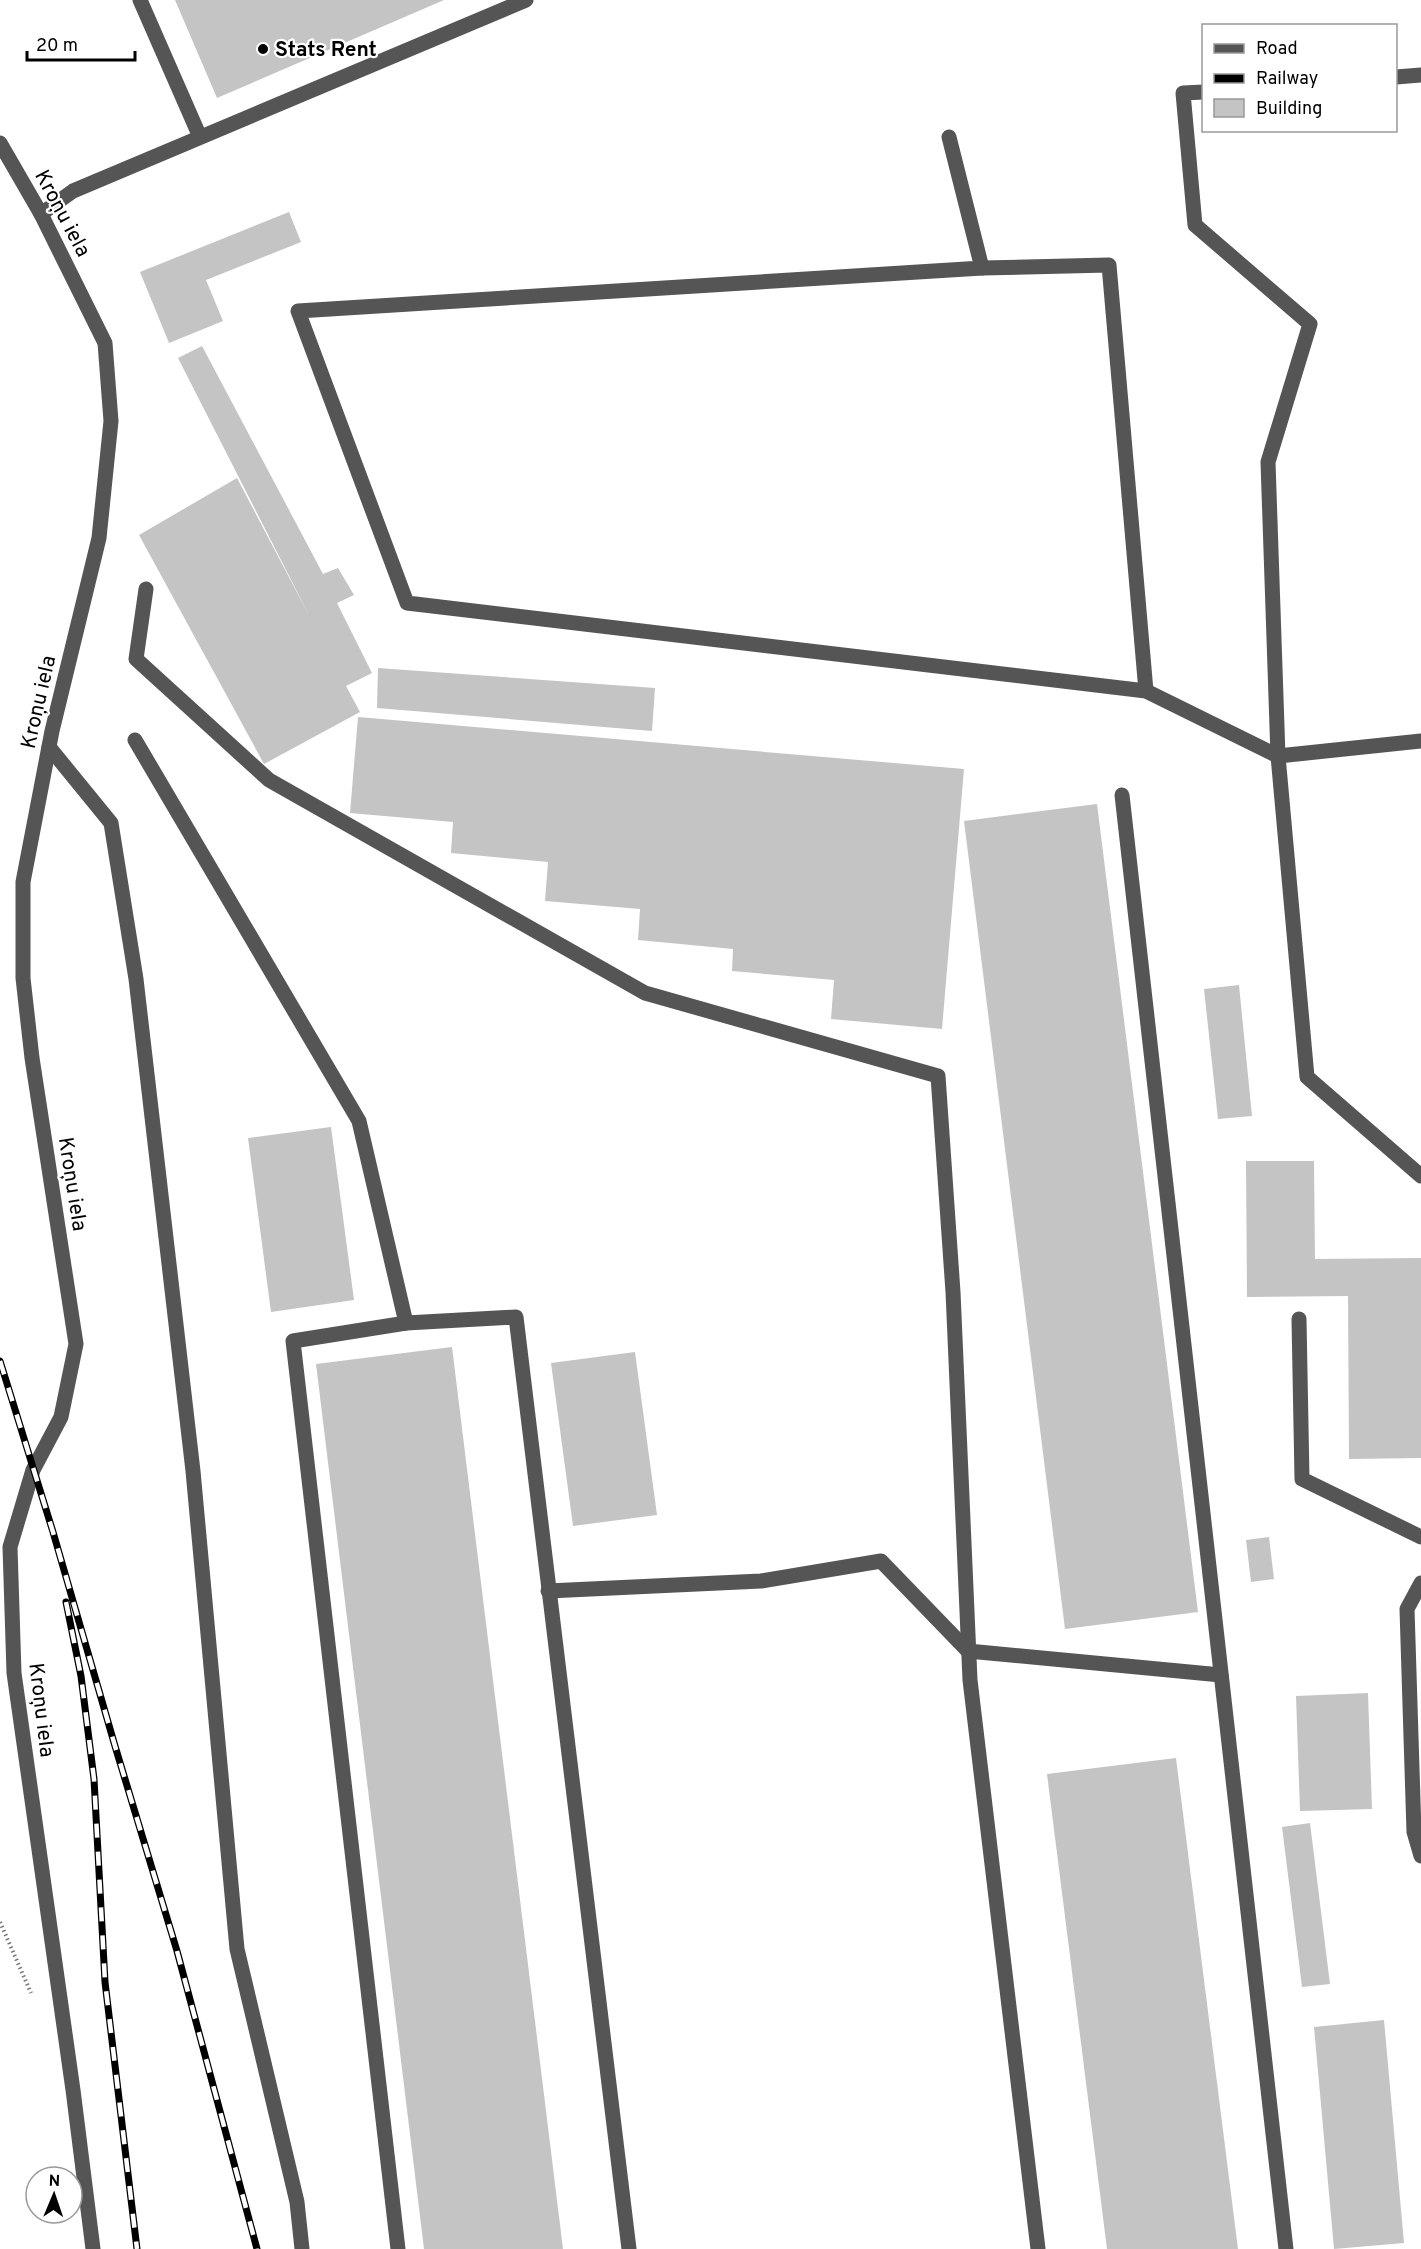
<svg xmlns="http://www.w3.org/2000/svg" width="1421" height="2249" viewBox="0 0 1421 2249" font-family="Overpass,sans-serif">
  <rect width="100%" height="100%" fill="#fff"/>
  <!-- building -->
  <g fill="#c4c4c4">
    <path d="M 175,0 L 444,0 L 217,98 Z"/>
    <path d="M 289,212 L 301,242 L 206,280 L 223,321 L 169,343 L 140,272 Z"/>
    <path d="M 202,346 L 323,574 L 338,568 L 354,595 L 337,603 L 372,673 L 346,686 L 360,712 L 264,764 L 139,535 L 237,478 L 311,619 L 178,358 Z"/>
    <path d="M 378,668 L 655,688 L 652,731 L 377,708 Z"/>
    <path d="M 358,717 L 964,769 L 942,1029 L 831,1019 L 834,980 L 732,971 L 733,949 L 638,940 L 640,909 L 545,901 L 548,862 L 451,853 L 453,822 L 350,813 Z"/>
    <path d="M 1097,804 L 1198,1612 L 1065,1629 L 964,821 Z"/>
    <path d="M 1239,985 L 1252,1116 L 1218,1119 L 1204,989 Z"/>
    <path d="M 331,1127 L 354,1300 L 271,1312 L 248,1138 Z"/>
    <path d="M 1246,1161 L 1314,1161 L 1315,1259 L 1421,1258 L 1421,1458 L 1349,1459 L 1348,1296 L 1247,1297 Z"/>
    <path d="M 452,1347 L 563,2249 L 424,2249 L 316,1364 Z"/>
    <path d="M 635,1352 L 657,1515 L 573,1526 L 551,1363 Z"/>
    <path d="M 1269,1537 L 1274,1579 L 1251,1582 L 1246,1540 Z"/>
    <path d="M 1368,1693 L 1372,1809 L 1300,1811 L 1296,1696 Z"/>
    <path d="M 1176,1758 L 1238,2249 L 1107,2249 L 1047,1774 Z"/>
    <path d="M 1310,1823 L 1330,1984 L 1302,1987 L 1282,1827 Z"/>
    <path d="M 1384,2020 L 1404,2243 L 1334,2249 L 1314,2027 Z"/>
  </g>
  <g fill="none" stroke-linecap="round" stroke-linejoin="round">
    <!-- path -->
    <path stroke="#777" stroke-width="4" stroke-dasharray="1.5 3" stroke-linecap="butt" d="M 0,1922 L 31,1993"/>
    <!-- minor -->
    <g stroke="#555" stroke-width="15">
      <path d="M 140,0 L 200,137"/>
      <path d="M 1396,77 L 1421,75"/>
      <path d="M 1204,92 L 1183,93 L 1195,225 L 1310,324 L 1268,462 L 1278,756 L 1307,1077 L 1421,1176"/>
      <path d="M 949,137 L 982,268 L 298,311 L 407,603 L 1146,691 L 1278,756 L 1421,741"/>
      <path d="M 0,143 L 41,214 L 105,343 L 111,421 L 99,538 L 52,731 L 23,882 L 23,978 L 32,1058 L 76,1344 L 61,1417 L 33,1470 L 10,1547 L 14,1673 L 73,2090 L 93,2249"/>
      <path d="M 41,214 L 73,191 L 526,0"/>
      <path d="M 982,268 L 1109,265 L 1146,691"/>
      <path d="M 146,589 L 136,659 L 269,780 L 645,993 L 938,1076 L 953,1292 L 970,1680 L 1038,2249"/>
      <path d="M 135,740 L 359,1121 L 406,1323 L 293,1341 L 398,2249"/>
      <path d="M 49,747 L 111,823 L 136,979 L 193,1471 L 237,1949 L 297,2202 L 302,2249"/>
      <path d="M 1122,795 L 1286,2249"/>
      <path d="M 1299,1319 L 1302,1479 L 1421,1537"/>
      <path d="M 406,1323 L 516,1317 L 629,2249"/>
      <path d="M 1421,1583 L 1407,1609 L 1414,1832 L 1421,1856"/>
      <path d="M 548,1591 L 761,1581 L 881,1561 L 968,1651 L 1221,1675"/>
    </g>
    <!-- rail casing -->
    <g stroke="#000" stroke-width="7">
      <g id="rail">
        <path d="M 0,1361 L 53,1532 L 115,1746 L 177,1951 L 257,2249"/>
        <path d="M 66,1602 L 81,1676 L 94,1779 L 105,1982 L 137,2249"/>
      </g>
    </g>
    <!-- rail -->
    <use href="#rail" stroke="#fff" stroke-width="4.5" stroke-dasharray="14" stroke-linecap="butt"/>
  </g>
  <!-- markers -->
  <circle fill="#000" stroke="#fff" stroke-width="2" cx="263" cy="49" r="6"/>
  <g text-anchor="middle" stroke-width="4.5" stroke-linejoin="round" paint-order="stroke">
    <!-- poi labels -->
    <g font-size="21" font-weight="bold" fill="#000" stroke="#fff" text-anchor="start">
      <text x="275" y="56">Stats Rent</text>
    </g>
    <!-- street labels -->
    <g font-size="21" fill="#000" stroke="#fff">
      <text transform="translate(63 213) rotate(62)" y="7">Kroņu iela</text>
      <text transform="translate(38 702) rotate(-77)" y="7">Kroņu iela</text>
      <text transform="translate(73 1184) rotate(81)" y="7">Kroņu iela</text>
      <text transform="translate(42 1710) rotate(83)" y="7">Kroņu iela</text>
    </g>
  </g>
  <!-- legend -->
  <rect x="1202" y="24" width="195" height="108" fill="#ffffff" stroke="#999999" stroke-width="1.5"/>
  <rect x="1214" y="44" width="30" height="9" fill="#555555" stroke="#999999" stroke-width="1.5"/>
  <text x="1256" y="54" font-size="18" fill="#000000">Road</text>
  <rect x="1214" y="74" width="30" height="9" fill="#000000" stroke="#999999" stroke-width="1.5"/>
  <text x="1256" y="84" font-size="18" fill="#000000">Railway</text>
  <rect x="1214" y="99" width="30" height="18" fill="#c4c4c4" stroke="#999999" stroke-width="1.5"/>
  <text x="1256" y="114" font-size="18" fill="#000000">Building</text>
  <!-- north arrow -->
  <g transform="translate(54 2195) rotate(2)"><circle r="28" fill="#ffffff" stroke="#999999" stroke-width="1.5"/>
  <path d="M0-4.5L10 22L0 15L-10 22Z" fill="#000000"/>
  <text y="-9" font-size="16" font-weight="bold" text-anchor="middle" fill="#000000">N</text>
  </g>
  <!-- scale -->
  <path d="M27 51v9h108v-9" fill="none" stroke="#000000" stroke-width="3"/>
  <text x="36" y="51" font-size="18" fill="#000000" stroke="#ffffff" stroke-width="4.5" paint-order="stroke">20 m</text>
</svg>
